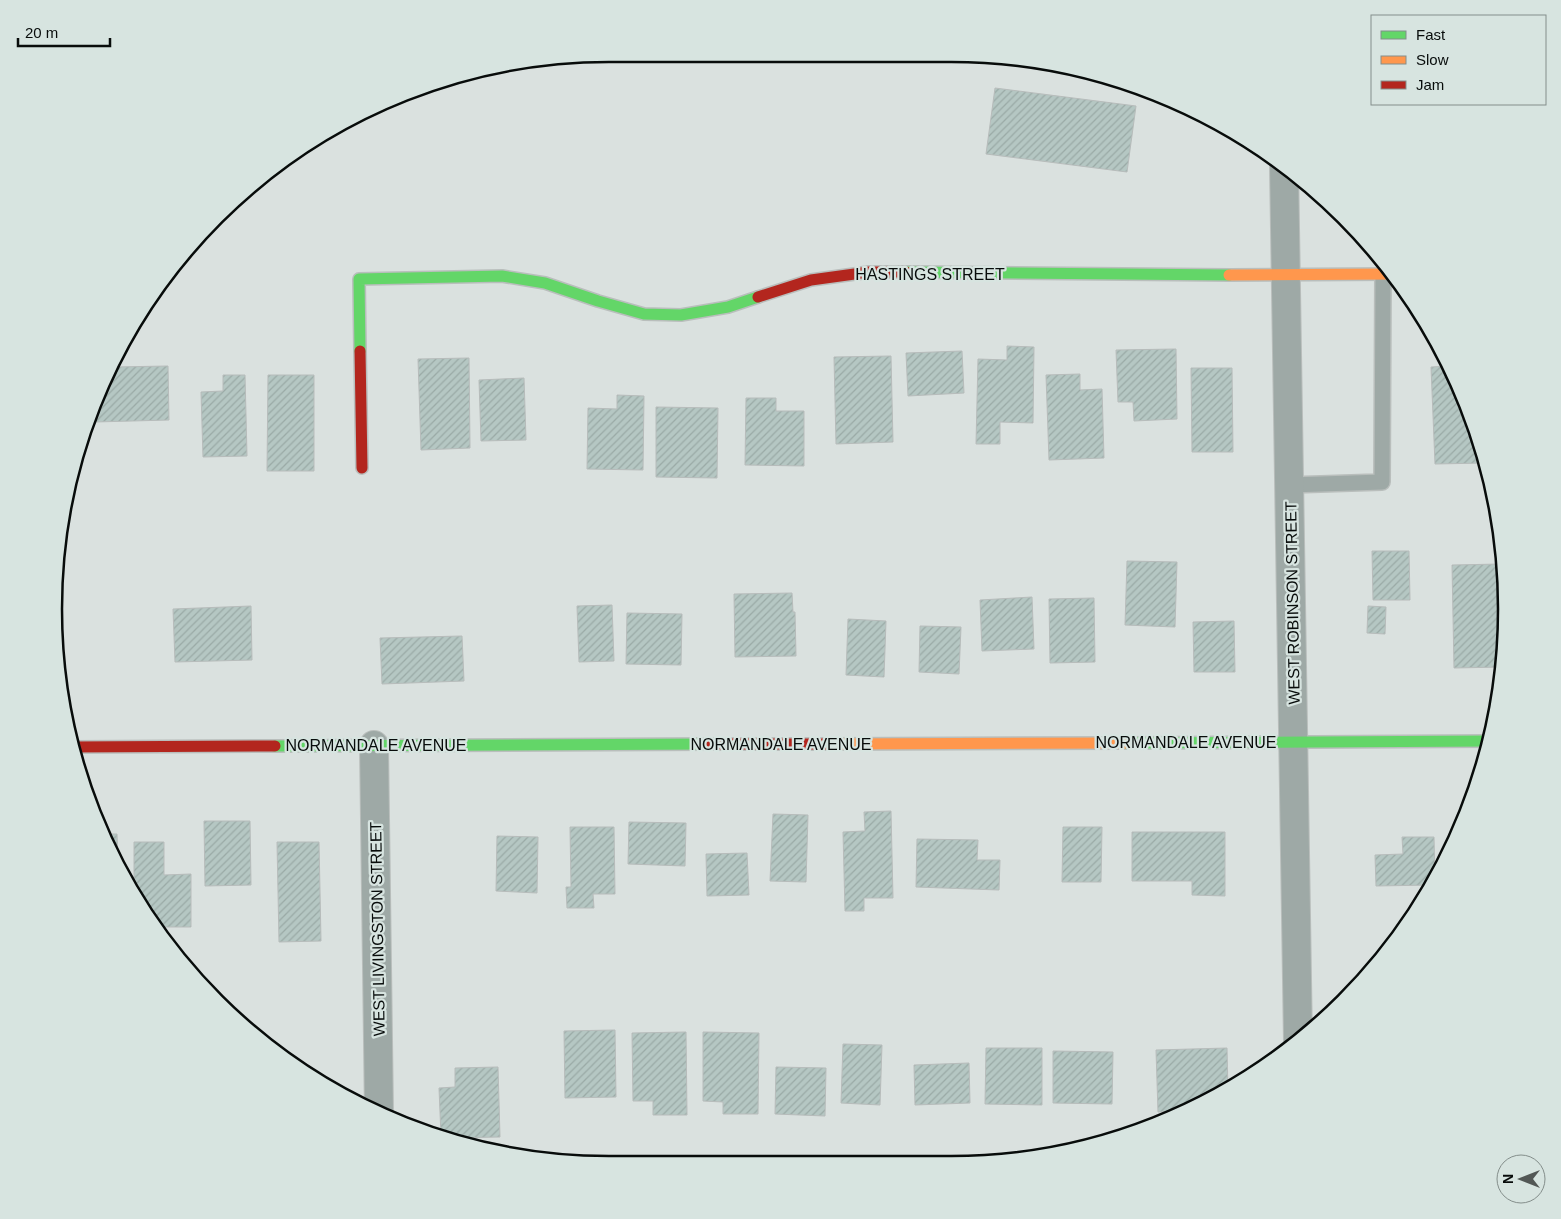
<svg xmlns="http://www.w3.org/2000/svg" width="1561" height="1219" viewBox="0 0 1561 1219" font-family="Helvetica,sans-serif">
  <defs>
    <pattern id="building-hatch" width="6" height="6" patternUnits="userSpaceOnUse" patternTransform="scale(1.25)"><rect width="6" height="6" fill="#b5c7c3"/><path d="M-1 1l2-2M0 6l6-6M5 7l2-2" fill="none" stroke="#9aaaa6"/></pattern>
  </defs>
  <rect width="100%" height="100%" fill="#dae1df"/>
  <!-- building -->
  <g fill="url(#building-hatch)" stroke="#b7bcbb">
    <path d="M 995,88 L 1136,106 L 1127,172 L 986,154 Z"/>
    <path d="M 1007,346 L 1034,347 L 1033,423 L 1000,422 L 1000,444 L 976,444 L 978,359 L 1007,360 Z"/>
    <path d="M 1176,349 L 1177,419 L 1134,421 L 1133,402 L 1118,402 L 1116,350 Z"/>
    <path d="M 962,351 L 964,393 L 908,396 L 906,353 Z"/>
    <path d="M 891,356 L 893,442 L 836,444 L 834,357 Z"/>
    <path d="M 469,358 L 470,448 L 421,450 L 418,359 Z"/>
    <path d="M 168,366 L 169,420 L 95,422 L 95,412 L 114,367 Z"/>
    <path d="M 1448,366 L 1478,431 L 1485,463 L 1435,464 L 1431,367 Z"/>
    <path d="M 1191,368 L 1232,368 L 1233,452 L 1192,452 Z"/>
    <path d="M 1080,374 L 1080,390 L 1102,389 L 1104,458 L 1049,460 L 1046,375 Z"/>
    <path d="M 223,375 L 245,375 L 247,456 L 203,457 L 201,392 L 223,391 Z"/>
    <path d="M 268,375 L 314,375 L 314,471 L 267,471 Z"/>
    <path d="M 524,378 L 526,440 L 481,441 L 479,380 Z"/>
    <path d="M 617,395 L 644,396 L 643,470 L 587,469 L 588,408 L 617,409 Z"/>
    <path d="M 746,398 L 776,398 L 776,411 L 804,411 L 804,466 L 745,465 Z"/>
    <path d="M 656,407 L 718,408 L 717,478 L 656,477 Z"/>
    <path d="M 1372,551 L 1409,551 L 1410,600 L 1373,600 Z"/>
    <path d="M 1127,561 L 1177,562 L 1175,627 L 1125,625 Z"/>
    <path d="M 1501,564 L 1502,667 L 1454,668 L 1452,565 Z"/>
    <path d="M 792,593 L 793,612 L 795,612 L 796,656 L 735,657 L 734,594 Z"/>
    <path d="M 1032,597 L 1034,649 L 982,651 L 980,600 Z"/>
    <path d="M 1094,598 L 1095,662 L 1050,663 L 1049,599 Z"/>
    <path d="M 612,605 L 614,661 L 579,662 L 577,606 Z"/>
    <path d="M 251,606 L 252,660 L 175,662 L 173,609 Z"/>
    <path d="M 1368,606 L 1386,607 L 1385,634 L 1367,633 Z"/>
    <path d="M 627,613 L 682,614 L 681,665 L 626,664 Z"/>
    <path d="M 848,619 L 886,621 L 884,677 L 846,675 Z"/>
    <path d="M 1234,621 L 1235,672 L 1194,672 L 1193,622 Z"/>
    <path d="M 920,626 L 961,627 L 959,674 L 919,672 Z"/>
    <path d="M 462,636 L 464,681 L 382,684 L 380,638 Z"/>
    <path d="M 891,811 L 893,898 L 864,898 L 864,911 L 845,911 L 843,832 L 865,831 L 864,812 Z"/>
    <path d="M 773,814 L 808,815 L 806,882 L 770,881 Z"/>
    <path d="M 204,821 L 250,821 L 251,885 L 205,886 Z"/>
    <path d="M 629,822 L 686,823 L 685,866 L 628,864 Z"/>
    <path d="M 570,827 L 614,827 L 615,894 L 593,894 L 594,908 L 567,908 L 566,887 L 571,887 Z"/>
    <path d="M 1063,827 L 1102,827 L 1101,882 L 1062,882 Z"/>
    <path d="M 1132,832 L 1225,832 L 1225,896 L 1192,895 L 1192,881 L 1132,881 Z"/>
    <path d="M 106,834 L 117,834 L 118,863 Z"/>
    <path d="M 497,836 L 538,837 L 537,893 L 496,891 Z"/>
    <path d="M 1402,837 L 1434,837 L 1435,879 L 1431,885 L 1376,886 L 1375,855 L 1403,854 Z"/>
    <path d="M 917,839 L 978,840 L 977,860 L 1000,860 L 999,890 L 916,887 Z"/>
    <path d="M 134,842 L 164,842 L 164,875 L 191,874 L 191,927 L 159,927 L 134,895 Z"/>
    <path d="M 277,842 L 319,842 L 321,941 L 279,942 Z"/>
    <path d="M 1454,845 L 1450,855 L 1446,862 L 1446,846 Z"/>
    <path d="M 747,853 L 749,895 L 707,896 L 706,854 Z"/>
    <path d="M 615,1030 L 616,1097 L 565,1098 L 564,1031 Z"/>
    <path d="M 686,1032 L 687,1115 L 653,1115 L 653,1101 L 633,1101 L 632,1033 Z"/>
    <path d="M 703,1032 L 759,1033 L 758,1114 L 723,1114 L 723,1102 L 703,1101 Z"/>
    <path d="M 843,1044 L 882,1045 L 880,1105 L 841,1103 Z"/>
    <path d="M 986,1048 L 1042,1048 L 1042,1105 L 985,1104 Z"/>
    <path d="M 1227,1048 L 1228,1092 L 1184,1111 L 1158,1112 L 1156,1050 Z"/>
    <path d="M 1053,1051 L 1113,1052 L 1112,1104 L 1053,1103 Z"/>
    <path d="M 969,1063 L 970,1103 L 915,1105 L 914,1065 Z"/>
    <path d="M 498,1067 L 500,1137 L 447,1138 L 441,1136 L 439,1088 L 455,1087 L 455,1068 Z"/>
    <path d="M 776,1067 L 826,1068 L 825,1116 L 775,1114 Z"/>
  </g>
  <g fill="none" stroke-linecap="round" stroke-linejoin="round">
    <!-- lane casing -->
    <g stroke="#b9bebc" stroke-width="18">
      <path id="lane" d="M 1290,485 L 1382,482 L 1383,274"/>
    </g>
    <!-- street casing -->
    <g stroke="#b9bebc" stroke-width="30">
      <g id="street">
        <path d="M 1284,165 L 1298,1041"/>
        <path d="M 374,745 L 379,1114"/>
      </g>
    </g>
    <!-- fast casing -->
    <g stroke="#b9bebc" stroke-width="14">
      <g id="fast">
        <path d="M 906,272 L 1229,275"/>
        <path d="M 360,351 L 359,279 L 502,276 L 545,283 L 598,301 L 644,314 L 681,315 L 728,307 L 758,297"/>
        <path d="M 1126,743 L 1490,741"/>
        <path d="M 275,746 L 711,744"/>
      </g>
    </g>
    <!-- slow casing -->
    <g stroke="#b9bebc" stroke-width="14">
      <g id="slow">
        <path d="M 1229,275 L 1391,274"/>
        <path d="M 829,744 L 1126,743"/>
      </g>
    </g>
    <!-- jam casing -->
    <g stroke="#b9bebc" stroke-width="14">
      <g id="jam">
        <path d="M 758,297 L 811,280 L 869,272 L 906,272"/>
        <path d="M 360,351 L 362,468"/>
        <path d="M 711,744 L 829,744"/>
        <path d="M 72,747 L 275,746"/>
      </g>
    </g>
    <!-- lane -->
    <use href="#lane" stroke="#9ea9a6" stroke-width="15"/>
    <!-- street -->
    <use href="#street" stroke="#9ea9a6" stroke-width="28"/>
    <!-- fast -->
    <use href="#fast" stroke="#63d668" stroke-width="11"/>
    <!-- slow -->
    <use href="#slow" stroke="#ff974d" stroke-width="11"/>
    <!-- jam -->
    <use href="#jam" stroke="#b3261e" stroke-width="11"/>
  </g>
  <g text-anchor="middle" stroke-width="4.5" stroke-linejoin="round" paint-order="stroke">
    <!-- street labels -->
    <g font-size="16" fill="#080c0b" stroke="#d7e4e0">
      <text x="930" y="280">HASTINGS STREET</text>
      <text transform="translate(1292 603) rotate(-91)" y="6">WEST ROBINSON STREET</text>
      <text x="1186" y="748">NORMANDALE AVENUE</text>
      <text x="781" y="750">NORMANDALE AVENUE</text>
      <text x="376" y="751">NORMANDALE AVENUE</text>
      <text transform="translate(377 929) rotate(-91)" y="6">WEST LIVINGSTON STREET</text>
    </g>
  </g>
  <!-- crop -->
  <path d="M0 0H1561V1219H0ZM609 62H951A547 547 0 0 1 1498 609V609A547 547 0 0 1 951 1156H609A547 547 0 0 1 62 609V609A547 547 0 0 1 609 62Z" fill="#d7e4e0" fill-rule="evenodd"/>
  <path fill="none" stroke="#080c0b" stroke-width="2.5" d="M609 62H951A547 547 0 0 1 1498 609V609A547 547 0 0 1 951 1156H609A547 547 0 0 1 62 609V609A547 547 0 0 1 609 62Z"/>
  <!-- legend -->
  <rect x="1371" y="15" width="175" height="90" fill="#d7e4e0" stroke="#848e8b"/>
  <rect x="1381" y="31" width="25" height="8" fill="#63d668" stroke="#848e8b"/>
  <text x="1416" y="40" font-size="15" fill="#080c0b">Fast</text>
  <rect x="1381" y="56" width="25" height="8" fill="#ff974d" stroke="#848e8b"/>
  <text x="1416" y="65" font-size="15" fill="#080c0b">Slow</text>
  <rect x="1381" y="81" width="25" height="8" fill="#b3261e" stroke="#848e8b"/>
  <text x="1416" y="90" font-size="15" fill="#080c0b">Jam</text>
  <!-- north arrow -->
  <g transform="translate(1521 1179) rotate(270)"><circle r="24" fill="#d7e4e0" stroke="#848e8b"/>
  <path d="M0-4L9 19L0 12L-9 19Z" fill="#525755"/>
  <text y="-8" font-size="14" font-weight="bold" text-anchor="middle" fill="#080c0b">N</text>
  </g>
  <!-- scale -->
  <path d="M18 38v8h92v-8" fill="none" stroke="#080c0b" stroke-width="2.5"/>
  <text x="25" y="38" font-size="15" fill="#080c0b" stroke="#d7e4e0" stroke-width="4" paint-order="stroke">20 m</text>
</svg>
